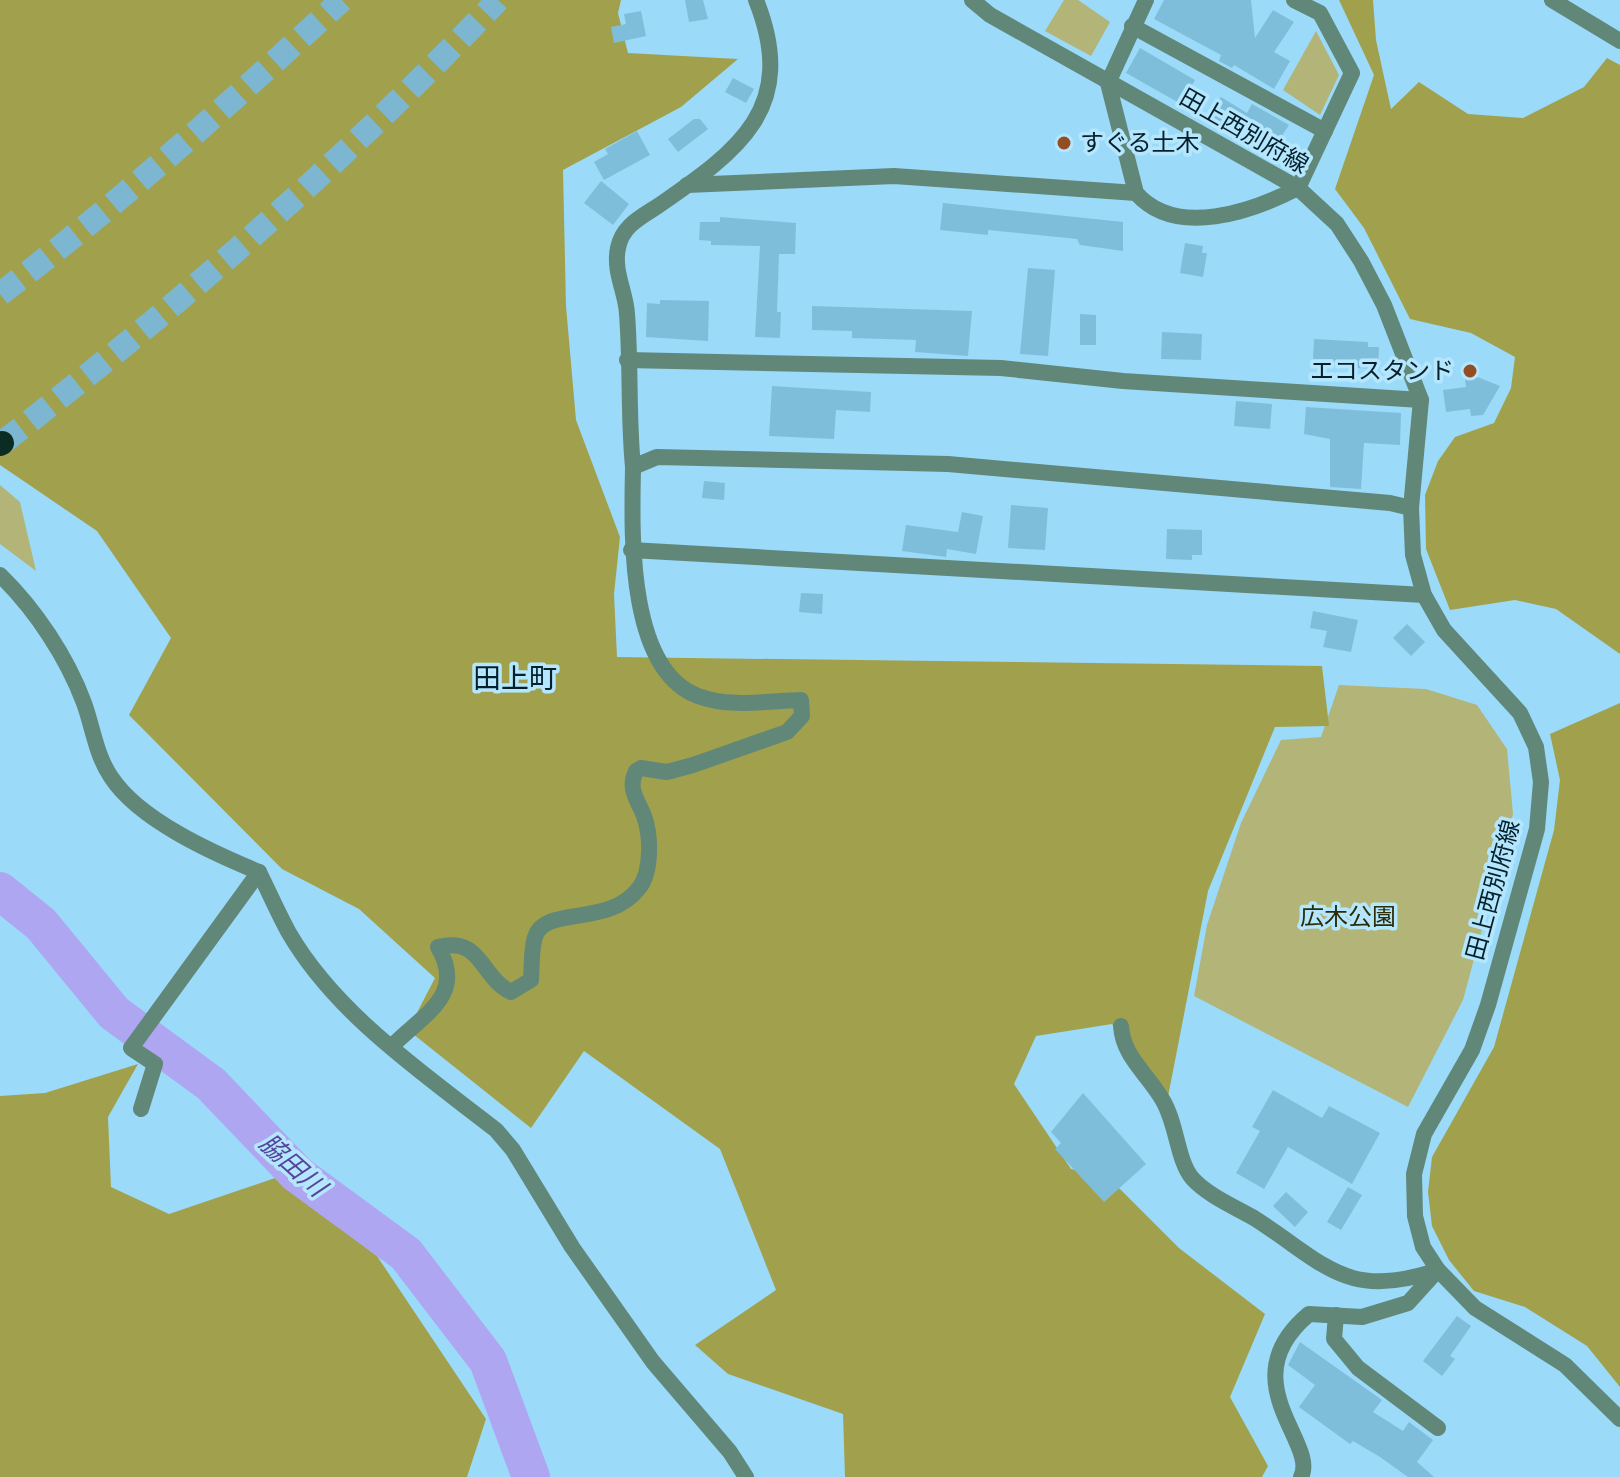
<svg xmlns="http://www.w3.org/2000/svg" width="1620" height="1477" viewBox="0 0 1620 1477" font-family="Roboto,'Noto Sans JP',sans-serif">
  <rect width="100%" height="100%" fill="#9bdbf9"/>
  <!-- green -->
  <g fill="#b3b477">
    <path d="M 1064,0 L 1078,0 L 1110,22 L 1091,56 L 1045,31 Z"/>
    <path d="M 1316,31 L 1339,75 L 1320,115 L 1283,90 Z"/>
    <path d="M 0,485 L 20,502 L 36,571 L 0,544 Z"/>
    <path d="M 1339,685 L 1426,689 L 1477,705 L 1507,749 L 1513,814 L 1463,1000 L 1408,1107 L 1194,996 L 1207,925 L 1241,823 L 1281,740 L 1321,737 Z"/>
  </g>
  <!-- forest -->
  <g fill="#a1a14d">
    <path d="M 0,0 L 621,0 L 618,13 L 628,53 L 738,59 L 681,107 L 563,170 L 566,306 L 576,420 L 620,537 L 614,594 L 617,657 L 1322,666 L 1329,726 L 1275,727 L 1208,891 L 1167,1102 L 1112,1024 L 1036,1036 L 1014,1084 L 1071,1169 L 1109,1178 L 1179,1248 L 1265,1314 L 1230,1397 L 1268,1466 L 1262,1477 L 845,1477 L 843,1414 L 728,1374 L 695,1345 L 776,1290 L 720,1149 L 584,1051 L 531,1128 L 408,1030 L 435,978 L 359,909 L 282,869 L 129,715 L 171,638 L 97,531 L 0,465 Z"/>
    <path d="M 1339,0 L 1373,0 L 1376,40 L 1391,109 L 1419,82 L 1468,114 L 1523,118 L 1584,87 L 1607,58 L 1620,65 L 1620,654 L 1556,609 L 1515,600 L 1450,610 L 1426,549 L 1425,495 L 1438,461 L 1455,437 L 1494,423 L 1511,388 L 1515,357 L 1471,333 L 1410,319 L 1364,228 L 1335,189 L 1374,75 Z"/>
    <path d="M 1620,703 L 1620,1387 L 1587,1346 L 1525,1307 L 1474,1291 L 1449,1260 L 1432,1226 L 1428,1192 L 1432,1157 L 1494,1047 L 1554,830 L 1560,780 L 1550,734 Z"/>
    <path d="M 138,1064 L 108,1117 L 111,1187 L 169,1214 L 275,1178 L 377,1256 L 486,1419 L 467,1477 L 0,1477 L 0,1096 L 45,1093 Z"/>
  </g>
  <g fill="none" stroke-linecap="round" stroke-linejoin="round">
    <!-- river -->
    <path stroke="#afa6f2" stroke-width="38" d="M 0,891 L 41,924 L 114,1013 L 211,1084 L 297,1174 L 406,1254 L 488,1361 L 531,1477"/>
  </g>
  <!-- building -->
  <g fill="#7fbedb">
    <path d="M 685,0 L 703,0 L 708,19 L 689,22 Z"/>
    <path d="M 1164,0 L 1251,0 L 1255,38 L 1273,10 L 1294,22 L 1274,52 L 1290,61 L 1274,89 L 1234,65 L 1232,68 L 1219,61 L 1221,55 L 1154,19 Z"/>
    <path d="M 641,11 L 646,36 L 614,43 L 611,27 L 626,24 L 624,14 Z"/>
    <path d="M 1140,48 L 1195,80 L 1181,104 L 1126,73 Z"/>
    <path d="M 733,78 L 754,89 L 746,103 L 725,92 Z"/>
    <path d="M 1221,97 L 1247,113 L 1252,104 L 1289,125 L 1272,151 L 1228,126 L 1226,130 L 1208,119 Z"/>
    <path d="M 694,119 L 700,119 L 708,129 L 678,152 L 668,139 Z"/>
    <path d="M 637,131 L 650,155 L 604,180 L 594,162 L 608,154 L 605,149 Z"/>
    <path d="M 601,181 L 629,204 L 613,225 L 584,203 Z"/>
    <path d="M 943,203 L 1123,222 L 1123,251 L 1080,245 L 1077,239 L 988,230 L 988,235 L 940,230 Z"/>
    <path d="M 720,217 L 796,223 L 795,254 L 779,254 L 777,312 L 781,312 L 780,338 L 755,337 L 760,246 L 711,245 L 711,241 L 699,240 L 700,222 L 720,222 Z"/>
    <path d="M 1185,243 L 1203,246 L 1202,253 L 1207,253 L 1203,277 L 1180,273 Z"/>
    <path d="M 1028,268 L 1055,270 L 1048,356 L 1020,354 Z"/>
    <path d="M 660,300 L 709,301 L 708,341 L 646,337 L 647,303 L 660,304 Z"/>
    <path d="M 812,306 L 972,311 L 968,356 L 915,352 L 916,340 L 852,338 L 852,331 L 812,330 Z"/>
    <path d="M 1080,314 L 1096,315 L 1096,345 L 1080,345 Z"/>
    <path d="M 1162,332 L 1202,334 L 1201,360 L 1161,359 Z"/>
    <path d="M 1314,339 L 1368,342 L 1368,347 L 1379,347 L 1378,369 L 1333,367 L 1333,359 L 1313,359 Z"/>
    <path d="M 1475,376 L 1500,386 L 1483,415 L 1471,416 L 1470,409 L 1446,412 L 1443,390 L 1466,387 L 1465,379 Z"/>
    <path d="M 772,386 L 871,392 L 870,412 L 836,410 L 834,439 L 769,436 Z"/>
    <path d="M 1236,401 L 1272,404 L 1270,429 L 1234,426 Z"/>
    <path d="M 1306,407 L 1401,413 L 1400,445 L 1364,443 L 1361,489 L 1330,487 L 1330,439 L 1304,434 Z"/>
    <path d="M 704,481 L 725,483 L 724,500 L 702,498 Z"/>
    <path d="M 1011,505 L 1048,508 L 1045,550 L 1008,548 Z"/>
    <path d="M 962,512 L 983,516 L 976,554 L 947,549 L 946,557 L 902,551 L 906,525 L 958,532 Z"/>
    <path d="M 1167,529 L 1202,530 L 1202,555 L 1192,555 L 1192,560 L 1166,559 Z"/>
    <path d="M 801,593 L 823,594 L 822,614 L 799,612 Z"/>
    <path d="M 1313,611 L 1358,620 L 1351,652 L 1323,647 L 1327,631 L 1310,628 Z"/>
    <path d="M 1407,624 L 1425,642 L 1411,656 L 1393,638 Z"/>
    <path d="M 1273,1090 L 1322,1118 L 1329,1106 L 1380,1133 L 1352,1184 L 1288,1147 L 1264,1189 L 1236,1173 L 1260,1131 L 1252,1127 Z"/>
    <path d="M 1083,1093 L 1146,1164 L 1104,1202 L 1055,1149 L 1061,1143 L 1051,1132 Z"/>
    <path d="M 1348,1187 L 1362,1195 L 1341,1230 L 1327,1222 Z"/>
    <path d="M 1286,1192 L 1308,1212 L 1295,1227 L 1273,1206 Z"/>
    <path d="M 1457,1316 L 1471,1326 L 1450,1356 L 1455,1359 L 1442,1376 L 1423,1361 Z"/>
    <path d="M 1300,1342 L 1382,1400 L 1373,1412 L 1403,1431 L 1409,1422 L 1433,1440 L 1417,1462 L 1434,1477 L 1408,1477 L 1380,1457 L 1353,1441 L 1350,1444 L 1299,1407 L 1315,1385 L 1288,1365 Z"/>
  </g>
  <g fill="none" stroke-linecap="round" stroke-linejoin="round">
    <!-- motorway-tunnel -->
    <g stroke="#7db6d0" stroke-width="24" stroke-dasharray="24 12" stroke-linecap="butt">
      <path d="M 0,294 C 120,203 231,102 342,0"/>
      <path d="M 2,443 C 177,307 345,161 498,0"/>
    </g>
    <!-- minor -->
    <g stroke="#618779" stroke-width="16">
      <path d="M 756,0 C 799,108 739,150 658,206 C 641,217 622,226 618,248 C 613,272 626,292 627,314 C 631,365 628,416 633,467 L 657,457 L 948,464 L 1390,503 L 1411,508"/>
      <path d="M 1146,0 L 1108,83 L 1136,193 C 1176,239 1253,211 1298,188 L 1352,73 L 1320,13 L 1294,0"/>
      <path d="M 1552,0 L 1620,41"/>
      <path d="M 1132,26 L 1325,131"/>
      <path d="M 687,185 L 894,176 L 1136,193"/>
      <path d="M 627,360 L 1001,368 L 1123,381 L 1421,400"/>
      <path d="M 631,550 L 1424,595"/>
      <path d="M 0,575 C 35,609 67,657 84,703 C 93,728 96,755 111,777 C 139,820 213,853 259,872 C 269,892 278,913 289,933 C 336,1014 423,1073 496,1130 L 513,1150 L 572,1247 L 653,1362 L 730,1452 L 746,1477"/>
      <path d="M 1121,1026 C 1123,1057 1147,1073 1162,1099 C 1177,1123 1177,1160 1192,1178 C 1207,1195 1235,1207 1254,1218 C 1326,1264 1346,1301 1438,1270"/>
      <path d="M 392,1046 C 425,1013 466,995 438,947 C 482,936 480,977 511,992 L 531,980 C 532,966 531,950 535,937 C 544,905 609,928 639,888 C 652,872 651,835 644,816 C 638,800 627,789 636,771 L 641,768 L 667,772 L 693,765 L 787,732 L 802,716 L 801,700 C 769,701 729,708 698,696 C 626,669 632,529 633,467"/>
      <path d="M 141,1109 L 155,1064 L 131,1048 L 259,872"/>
      <path d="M 1336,1315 L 1334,1339 L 1358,1368 L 1438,1428"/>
      <path d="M 1301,1477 C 1319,1443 1229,1381 1309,1314 L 1362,1317 L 1408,1303 L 1437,1271"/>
    </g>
    <!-- tertiary -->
    <path stroke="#618779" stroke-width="16" d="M 972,0 L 990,15 L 1298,188 L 1337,224 L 1361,261 L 1384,305 L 1421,400 L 1411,508 L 1413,555 L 1424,595 L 1444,630 L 1520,713 L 1536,747 L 1541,782 L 1537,829 L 1488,1005 L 1472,1050 L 1424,1134 L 1414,1174 L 1415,1216 L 1423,1247 L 1438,1270 L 1475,1308 L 1565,1365 L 1620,1419"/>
    <!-- motorway -->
    <path stroke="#0b2c22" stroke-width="24" d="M 0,444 L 2,443"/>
  </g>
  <!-- markers -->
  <g fill="#924d23" stroke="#b4e6fe" stroke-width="3">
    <circle cx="1064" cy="143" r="8"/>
    <circle cx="1470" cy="371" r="8"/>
  </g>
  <g text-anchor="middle" stroke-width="7" stroke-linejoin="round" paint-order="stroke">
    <!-- street labels -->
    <g font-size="24" fill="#05202b" stroke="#b4e6fe">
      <text transform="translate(1244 131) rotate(30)" y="8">田上西別府線</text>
      <text transform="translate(1493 890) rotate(-75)" y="8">田上西別府線</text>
    </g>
    <!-- poi labels -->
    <g font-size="24" fill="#05202b" stroke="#b4e6fe" text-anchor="start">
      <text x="1080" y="151">すぐる土木</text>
      <text x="1454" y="379" text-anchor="end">エコスタンド</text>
    </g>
    <!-- park labels -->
    <g font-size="24" fill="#2c2c06" stroke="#b4e6fe">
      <text x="1348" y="925">広木公園</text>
    </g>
    <!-- water labels -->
    <g font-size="26" font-style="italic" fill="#56459c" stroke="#b4e6fe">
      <text transform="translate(293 1165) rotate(42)" y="9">脇田川</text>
    </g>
    <!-- quarter labels -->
    <g font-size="28" fill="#05202b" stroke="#b4e6fe">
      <text x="515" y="688">田上町</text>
    </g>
  </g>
</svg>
